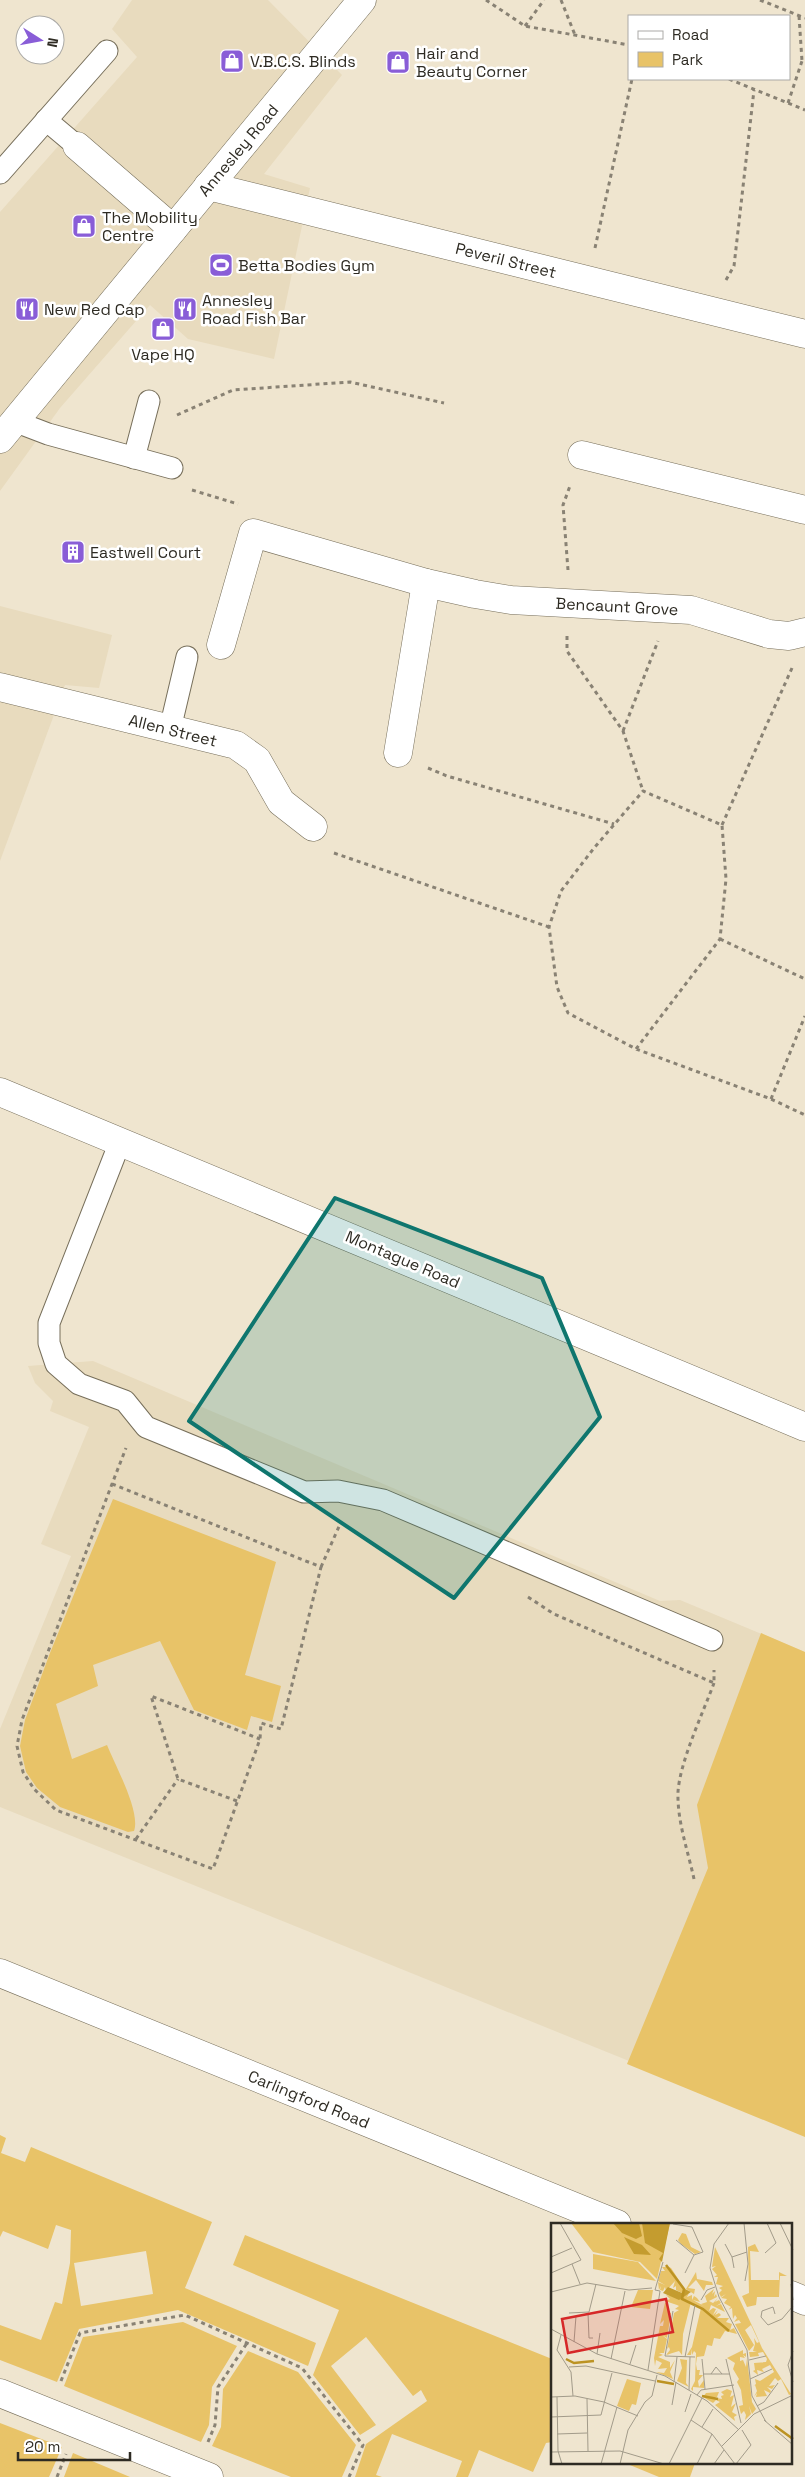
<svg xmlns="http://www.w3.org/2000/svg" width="805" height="2477" viewBox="0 0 805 2477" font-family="'Space Grotesk',sans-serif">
  <rect width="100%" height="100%" fill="#efe5cf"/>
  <!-- built -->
  <g fill="#e8dbbe">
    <path d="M 132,0 L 268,0 L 342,75 L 264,174 L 310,188 L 274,359 L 188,339 L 150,305 L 60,408 L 0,491 L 0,212 L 137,57 L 112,29 Z"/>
    <path d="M 0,606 L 112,635 L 99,688 L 65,685 L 0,861 Z"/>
    <path d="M 93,1361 L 660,1601 L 680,1600 L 805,1652 L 805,2132 L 0,1807 L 0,1729 L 71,1556 L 41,1544 L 89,1427 L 50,1411 L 53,1401 L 35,1383 L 28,1366 Z"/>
  </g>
  <!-- green -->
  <g fill="#e8c368" fill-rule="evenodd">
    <path d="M 113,1499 L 276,1562 L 245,1675 L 281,1686 L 272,1722 L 251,1716 L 247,1730 L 194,1710 L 160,1641 L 93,1665 L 98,1686 L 56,1704 L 72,1759 L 107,1745 C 115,1765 141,1812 134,1831 L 128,1832 L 60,1807 L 37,1788 L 26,1772 L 20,1746 L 25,1720 L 50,1653 Z"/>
    <path d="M 761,1633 L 805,1652 L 805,2137 L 627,2064 L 708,1868 L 697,1805 Z"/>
    <path d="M 0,2135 L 6,2138 L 1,2153 L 25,2162 L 31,2147 L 212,2222 L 185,2288 L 316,2343 L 308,2366 L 178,2310 L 79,2329 L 57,2382 L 0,2360 L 0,2325 L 41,2340 L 55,2302 L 62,2304 L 70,2263 L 71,2230 L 56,2225 L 48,2249 L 3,2231 L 0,2237 ZM 146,2251 L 153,2294 L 81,2306 L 74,2263 Z"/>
    <path d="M 245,2235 L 552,2359 L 552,2442 L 546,2443 L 533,2472 L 479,2450 L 468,2477 L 456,2477 L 462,2461 L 392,2434 L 376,2475 L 382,2477 L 355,2477 L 366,2444 L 427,2401 L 421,2390 L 413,2396 L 366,2337 L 331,2366 L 376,2425 L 360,2435 L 313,2375 L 339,2310 L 233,2265 Z"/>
    <path d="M 183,2322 L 237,2346 L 212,2387 L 209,2425 L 201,2442 L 64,2386 L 83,2337 Z"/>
    <path d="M 248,2351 L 298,2372 L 356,2445 L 342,2477 L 291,2477 L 212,2446 L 221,2427 L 223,2389 Z"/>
    <path d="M 0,2423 L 62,2447 L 49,2477 L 0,2477 Z"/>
    <path d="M 73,2453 L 130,2477 L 64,2477 Z"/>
    <path d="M 625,2463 L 695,2463 L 690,2477 L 659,2477 Z"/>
  </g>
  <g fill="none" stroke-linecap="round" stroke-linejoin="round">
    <!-- lane casing -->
    <g stroke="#776f5b" stroke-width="23">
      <g id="lane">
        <path d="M 46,120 L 77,146"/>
        <path d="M 0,173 L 107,51"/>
        <path d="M 14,421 L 48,434 L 172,468"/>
        <path d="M 134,458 L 149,401"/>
        <path d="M 170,729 L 187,657"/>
        <path d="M 120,1142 L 49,1323 L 49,1343 L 56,1364 L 79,1384 L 125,1401 L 146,1427 L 304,1492 L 338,1491 L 383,1500 L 712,1640"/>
      </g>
    </g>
    <!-- street casing -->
    <g stroke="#776f5b" stroke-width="29">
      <g id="street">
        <path d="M 77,146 L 173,229"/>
        <path d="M 208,186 L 805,334"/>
        <path d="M 582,455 L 805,510"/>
        <path d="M 221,645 L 253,533 L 426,583 L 475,594 L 511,600 L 691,610 L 769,634 L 789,636 L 805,632"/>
        <path d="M 0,687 L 236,745 L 257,760 L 281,802 L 313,827"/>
        <path d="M 398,753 L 426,583"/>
        <path d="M 0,1092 L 805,1427"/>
        <path d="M 0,1973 L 617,2224"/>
        <path d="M 791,2295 L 805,2301"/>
        <path d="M 0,2393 L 209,2477"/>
      </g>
    </g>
    <!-- secondary casing -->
    <g stroke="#776f5b" stroke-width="29">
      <path id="secondary" d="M 0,439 L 362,0"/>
    </g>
    <!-- path -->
    <g stroke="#898274" stroke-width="3" stroke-dasharray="4 4" stroke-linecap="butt">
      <path d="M 486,0 L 525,26 L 629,45"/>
      <path d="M 561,0 L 575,35"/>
      <path d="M 760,0 L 805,18"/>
      <path d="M 799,16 L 802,61"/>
      <path d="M 525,26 L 544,0"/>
      <path d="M 729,79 L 805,110"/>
      <path d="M 788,103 L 802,61 L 805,60"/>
      <path d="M 595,248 L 632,79"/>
      <path d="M 726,280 L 734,266 L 754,90"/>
      <path d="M 177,415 L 233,390 L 350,382 L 444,403"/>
      <path d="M 192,490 L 238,504"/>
      <path d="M 568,570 L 563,505 L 570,486"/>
      <path d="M 567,636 L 567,651 L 623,731 L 643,791"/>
      <path d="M 623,731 L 658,641"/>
      <path d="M 428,768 L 447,776 L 614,824"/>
      <path d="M 722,825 L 792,668"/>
      <path d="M 334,853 L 549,927"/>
      <path d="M 720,939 L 805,979"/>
      <path d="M 636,1049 L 720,939 L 726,879 L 722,825 L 643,791 L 594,848 L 561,891 L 549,927 L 557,987 L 568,1013 L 636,1049 L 771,1099 L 805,1115"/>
      <path d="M 771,1099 L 805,1016"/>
      <path d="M 112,1484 L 321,1567 L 281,1729 L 261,1723 L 260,1739 L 213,1869 L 56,1810 L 34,1789 L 23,1772 L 17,1746 L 22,1720 L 112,1484 L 126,1448"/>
      <path d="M 321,1567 L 341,1522"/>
      <path d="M 528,1597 L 554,1614 L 714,1683 L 714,1670"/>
      <path d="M 237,1801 L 178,1779 L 151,1696 L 260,1739"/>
      <path d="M 136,1839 L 178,1779"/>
      <path d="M 694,1879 C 688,1851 677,1821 678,1792 C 680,1761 703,1713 714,1683"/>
      <path d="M 61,2381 L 80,2333 L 185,2315 L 302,2368 L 363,2445 L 349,2477"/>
      <path d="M 208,2442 L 215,2425 L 218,2387 L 247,2343"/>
      <path d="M 57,2477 L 66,2454"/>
    </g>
    <!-- lane -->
    <use href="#lane" stroke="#fff" stroke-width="21"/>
    <!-- street -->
    <use href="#street" stroke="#fff" stroke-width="28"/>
    <!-- secondary -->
    <use href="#secondary" stroke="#fff" stroke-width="28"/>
  </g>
  <!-- marked area -->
  <path fill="#0f766e" fill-opacity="0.2" stroke="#0f766e" stroke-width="4" stroke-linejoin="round" d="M 335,1198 L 542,1278 L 600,1417 L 454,1598 L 189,1421 Z"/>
  <!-- icons -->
  <defs>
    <g id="shop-square" transform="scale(1.25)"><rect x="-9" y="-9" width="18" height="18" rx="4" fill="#895dd7" stroke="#fff"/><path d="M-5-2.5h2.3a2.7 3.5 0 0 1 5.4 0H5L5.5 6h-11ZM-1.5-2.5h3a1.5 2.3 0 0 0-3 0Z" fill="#fff"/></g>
    <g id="stadium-square" transform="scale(1.25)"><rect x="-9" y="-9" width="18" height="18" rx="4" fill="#895dd7" stroke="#fff"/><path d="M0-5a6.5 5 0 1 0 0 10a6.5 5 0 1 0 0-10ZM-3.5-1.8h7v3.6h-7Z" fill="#fff"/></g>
    <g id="restaurant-square" transform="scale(1.25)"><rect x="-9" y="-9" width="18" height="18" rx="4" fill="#895dd7" stroke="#fff"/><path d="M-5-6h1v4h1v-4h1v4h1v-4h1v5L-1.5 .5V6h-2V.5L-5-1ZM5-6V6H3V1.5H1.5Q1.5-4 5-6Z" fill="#fff"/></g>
    <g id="building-square" transform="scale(1.25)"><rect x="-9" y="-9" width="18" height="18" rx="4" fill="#895dd7" stroke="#fff"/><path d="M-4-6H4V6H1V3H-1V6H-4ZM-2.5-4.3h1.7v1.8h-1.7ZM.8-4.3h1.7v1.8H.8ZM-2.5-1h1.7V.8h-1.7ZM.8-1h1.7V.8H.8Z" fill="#fff"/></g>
  </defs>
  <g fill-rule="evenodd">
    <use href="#shop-square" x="232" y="61"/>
    <use href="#shop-square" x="398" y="62"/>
    <use href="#shop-square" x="84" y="226"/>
    <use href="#stadium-square" x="221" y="265"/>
    <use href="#restaurant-square" x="27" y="309"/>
    <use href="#restaurant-square" x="185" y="309"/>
    <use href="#shop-square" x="163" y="329"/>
    <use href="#building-square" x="73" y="552"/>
  </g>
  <g text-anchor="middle" stroke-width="5" stroke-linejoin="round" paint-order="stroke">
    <!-- poi labels -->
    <g font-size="16" fill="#2e2b23" stroke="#fff" text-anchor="start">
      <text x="416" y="59">Hair and<tspan x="416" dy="18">Beauty Corner</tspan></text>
      <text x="250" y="67">V.B.C.S. Blinds</text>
      <text x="102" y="223">The Mobility<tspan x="102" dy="18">Centre</tspan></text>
      <text x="238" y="271">Betta Bodies Gym</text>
      <text x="202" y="306">Annesley<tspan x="202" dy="18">Road Fish Bar</tspan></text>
      <text x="44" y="315">New Red Cap</text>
      <text x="163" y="360" text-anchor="middle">Vape HQ</text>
      <text x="90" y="558">Eastwell Court</text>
    </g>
    <!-- street labels -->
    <g font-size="16" fill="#2e2b23" stroke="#fff">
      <text transform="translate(238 150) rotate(-50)" y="6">Annesley Road</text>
      <text transform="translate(506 260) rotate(14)" y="6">Peveril Street</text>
      <text transform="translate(617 606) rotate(3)" y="6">Bencaunt Grove</text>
      <text transform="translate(173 730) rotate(14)" y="6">Allen Street</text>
      <text transform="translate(403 1259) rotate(23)" y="6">Montague Road</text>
      <text transform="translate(309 2099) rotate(22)" y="6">Carlingford Road</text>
    </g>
  </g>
  <!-- overview -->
  <g transform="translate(551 2223)">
    <rect width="241" height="241" fill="#efe5cf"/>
    <path d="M 20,0 L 119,0 L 106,56 L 89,39 L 42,29 ZM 131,10 L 135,11 L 140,24 L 150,29 L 144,31 L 130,21 L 127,17 ZM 204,21 L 208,29 L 199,28 L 200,57 L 228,57 L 228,49 L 236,53 L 229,53 L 228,74 L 206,74 L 205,82 L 196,84 L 191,73 L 198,70 L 197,24 ZM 164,24 L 204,109 L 211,125 L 240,171 L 238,172 L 230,156 L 227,158 L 224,155 L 218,163 L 224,162 L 221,166 L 216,164 L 220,168 L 219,170 L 213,167 L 216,173 L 205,174 L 206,170 L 203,174 L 206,168 L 204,162 L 201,164 L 205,161 L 204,156 L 209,158 L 223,149 L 219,142 L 211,146 L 213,149 L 206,147 L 207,152 L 202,148 L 204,147 L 203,140 L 215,139 L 216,136 L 212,129 L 207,130 L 208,133 L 199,134 L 198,129 L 206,129 L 202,128 L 204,121 L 203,115 L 206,120 L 208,119 L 200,102 L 194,107 L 203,122 L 198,128 L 184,101 L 190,100 L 188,97 L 183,99 L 186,95 L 184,92 L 182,96 L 181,85 L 177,87 L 180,84 L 173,80 L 176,76 L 170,75 L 175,71 L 170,74 L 168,70 L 171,67 L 168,65 L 172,63 L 165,61 L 167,54 L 163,54 L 166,52 L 161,46 L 165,43 L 161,44 ZM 42,31 L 87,39 L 105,58 L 42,46 ZM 112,41 L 120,45 L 124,51 L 134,67 L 131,70 L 125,67 L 125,63 L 122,65 L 124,58 L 115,68 L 114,64 L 112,68 L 109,67 L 110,63 L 108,67 L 107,59 L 114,62 L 107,58 L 110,48 L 114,48 L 111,44 L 118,44 ZM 145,49 L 146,56 L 161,59 L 162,62 L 155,62 L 153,68 L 145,57 L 137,65 L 144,66 L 143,71 L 135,66 ZM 163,66 L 161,71 L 164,68 L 163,74 L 165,71 L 166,74 L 158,78 L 162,80 L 167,75 L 164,79 L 168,77 L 170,80 L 165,83 L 170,81 L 174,89 L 160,82 L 158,88 L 162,85 L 165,86 L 162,92 L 167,87 L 164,92 L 168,90 L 170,92 L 166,95 L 178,95 L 175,99 L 181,101 L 179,107 L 183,105 L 186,111 L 174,108 L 169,116 L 163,115 L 161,123 L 156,122 L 153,133 L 146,134 L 145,141 L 146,147 L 149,147 L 148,152 L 152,152 L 147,158 L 148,164 L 153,157 L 153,165 L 142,164 L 142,168 L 140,166 L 144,158 L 145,130 L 143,128 L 141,132 L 141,126 L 140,132 L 136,132 L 141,124 L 150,85 L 140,79 L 132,111 L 131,132 L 128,128 L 115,132 L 119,127 L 118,124 L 116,126 L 123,90 L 128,87 L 124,86 L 128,83 L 126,82 L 114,78 L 119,76 L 115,72 L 130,75 L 138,70 L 136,74 L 141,72 L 141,77 L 143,73 L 146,75 L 149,79 L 142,77 L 153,83 L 150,81 L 156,79 L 154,73 ZM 87,67 L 102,67 L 99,86 L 80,84 ZM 114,80 L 116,80 L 117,89 L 120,90 L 116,115 L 111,112 L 116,116 L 113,130 L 108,130 L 112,132 L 107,134 L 119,139 L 119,145 L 124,137 L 119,149 L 122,156 L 105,149 L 113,150 L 116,145 L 107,146 L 111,140 L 105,137 L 104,143 L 103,135 L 109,103 L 112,103 L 113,97 L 109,101 ZM 192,127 L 192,131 L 195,130 L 195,134 L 192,132 L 194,135 L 189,134 L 189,138 L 192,137 L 195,144 L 196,135 L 201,179 L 205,186 L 201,191 L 198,183 L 200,191 L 194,197 L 195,192 L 193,188 L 190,191 L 188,183 L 192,182 L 190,167 L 186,159 L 188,156 L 182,146 L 184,140 L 176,135 ZM 129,136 L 136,137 L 135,160 L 138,164 L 126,158 L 131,145 ZM 76,156 L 90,160 L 85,182 L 81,181 L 78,188 L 66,183 ZM 176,166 L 181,168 L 179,174 L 183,172 L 180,184 L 185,180 L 181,189 L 186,192 L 183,194 L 184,198 L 164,182 L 169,179 L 165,177 L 162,180 L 152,174 L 155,170 L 168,169 L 166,174 L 160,174 L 171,176 L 170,173 L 173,172 L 170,169 Z" fill="#e8c368"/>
    <path d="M 62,0 L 88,0 L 91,13 L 85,16 L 71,10 ZM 91,0 L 119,0 L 111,39 L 108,36 L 112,30 L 94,20 ZM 73,14 L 91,22 L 100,32 L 83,31 ZM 117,64 L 131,70 L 134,66 L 140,69 L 128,77 L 112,70 Z" fill="#c49c2f"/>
    <path fill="none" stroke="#bc9323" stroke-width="2.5" d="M 115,42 L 133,66 L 131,76 L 152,86 L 178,108M 15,136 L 23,140 L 43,138M 106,158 L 123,161M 151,173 L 167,176M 224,203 L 242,216"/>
    <path fill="none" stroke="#a29b8a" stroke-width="1" d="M 178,0 L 163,21 L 159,45 L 168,74 L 196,127 L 201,173 L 215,199M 193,0 L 197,41 L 194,58M 229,0 L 242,27M 122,1 L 141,4 L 152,29M 125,17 L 143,32 L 152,29M 174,21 L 181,34 L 183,45M 214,30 L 225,20 L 216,0M 0,34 L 21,25M 181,34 L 196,29M 21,41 L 29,61M 0,50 L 30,37 L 9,0M 134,50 L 143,32M 240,61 L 242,77M 109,68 L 104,67 L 112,39M 0,69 L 36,60 L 78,67 L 101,65M 150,77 L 156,67 L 164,64M 122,88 L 114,133 L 144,134M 211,88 L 222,84 L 224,91M 211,88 L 210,94 L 217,102M 18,90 L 38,89 L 45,61M 37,90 L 38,115 L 42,115M 217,102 L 231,96 L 242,83M 0,106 L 46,131 L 114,153 L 156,178 L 188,207M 10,112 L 6,127 L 20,149 L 22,173M 23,119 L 25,93M 242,128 L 237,142 L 242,159M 46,131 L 49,110M 134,134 L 144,82M 60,136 L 74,68M 151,136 L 154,166M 175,136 L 190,200M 198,137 L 215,133M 79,141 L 85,122M 18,144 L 35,143 L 104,158M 97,147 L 109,68M 153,151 L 179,151M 160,151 L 165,144 L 171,151M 199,156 L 221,146M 123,159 L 126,134M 138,167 L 139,134M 146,172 L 150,167 L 183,162M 0,174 L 24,173 L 53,179 L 87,193M 6,174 L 7,228 L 11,241M 151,175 L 140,197 L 161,211 L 184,241M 36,176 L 37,228M 121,182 L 125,159M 206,183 L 213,179 L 227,160M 134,189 L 140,171M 0,194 L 50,192 L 61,150M 213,197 L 242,222M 151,204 L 162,186M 6,211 L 36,210M 171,223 L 203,191 L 242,172M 0,229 L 69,228 L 113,241M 50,241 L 66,184M 69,241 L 77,207 L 94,179 L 101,173 L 106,152M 118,241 L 140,197M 146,241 L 161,211M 163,241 L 173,227M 185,241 L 200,222 L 191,207"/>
    <path fill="#d62828" fill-opacity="0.15" stroke="#d62828" stroke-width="2.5" d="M 115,76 L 122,109 L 17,130 L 11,96 Z"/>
    <rect width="241" height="241" fill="none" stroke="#2e2b23" stroke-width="2.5"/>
  </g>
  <!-- legend -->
  <rect x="628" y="15" width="162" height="65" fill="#ffffff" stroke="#abaaa7"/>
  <rect x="638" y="31" width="25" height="8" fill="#ffffff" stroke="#abaaa7"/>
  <text x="672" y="40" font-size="15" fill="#2e2b23">Road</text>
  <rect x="638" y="52" width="25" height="15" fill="#e8c368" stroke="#abaaa7"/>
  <text x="672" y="65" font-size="15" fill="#2e2b23">Park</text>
  <!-- north arrow -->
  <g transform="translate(40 40) rotate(101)"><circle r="24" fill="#ffffff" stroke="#abaaa7"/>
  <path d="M0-4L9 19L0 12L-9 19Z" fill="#895dd7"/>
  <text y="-8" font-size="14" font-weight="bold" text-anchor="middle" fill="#2e2b23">N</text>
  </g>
  <!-- scale -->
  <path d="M18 2452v8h112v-8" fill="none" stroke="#2e2b23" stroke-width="2.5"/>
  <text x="25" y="2452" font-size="15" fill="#2e2b23" stroke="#ffffff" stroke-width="4" paint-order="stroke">20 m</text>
</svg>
